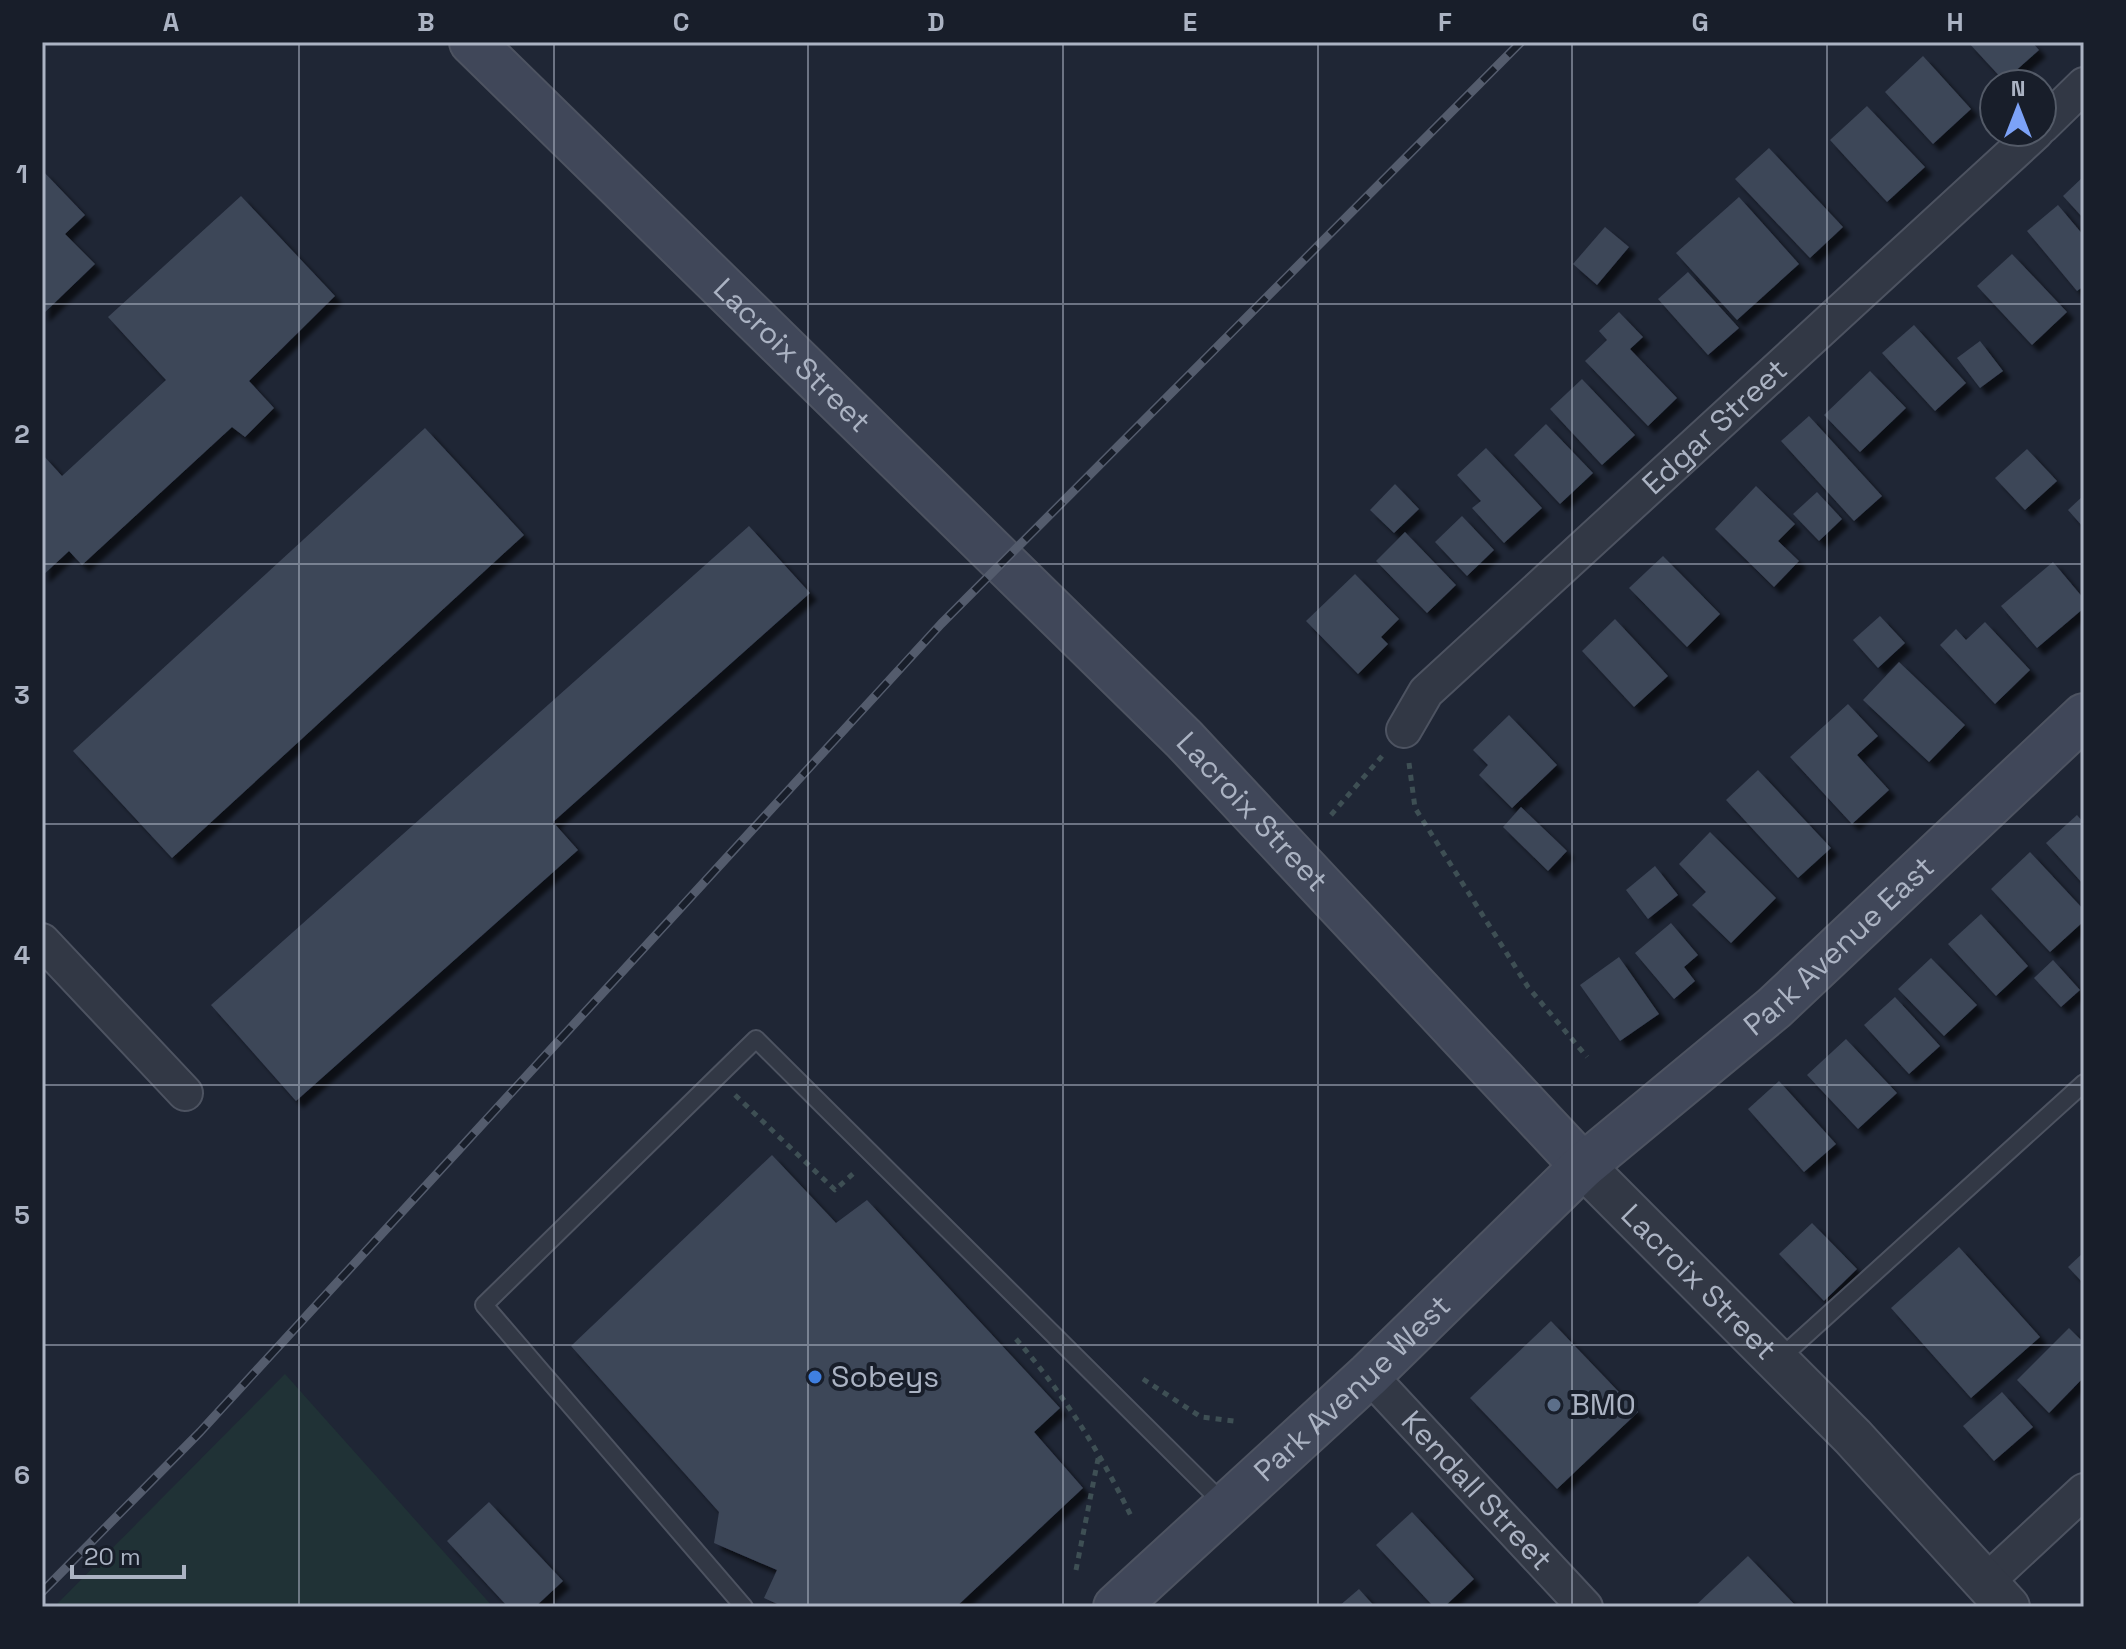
<svg xmlns="http://www.w3.org/2000/svg" width="2126" height="1649" viewBox="0 0 2126 1649" font-family="'Space Grotesk',sans-serif">
  <defs>
    <filter id="shadow"><feDropShadow dx="7" dy="7" stdDeviation="2" flood-color="#0009"/></filter>
  </defs>
  <rect width="100%" height="100%" fill="#1f2635"/>
  <!-- grass -->
  <path fill="#203236" d="M 285,1374 L 493,1607 L 54,1607 Z"/>
  <!-- building -->
  <g fill="#3d4658" filter="url(#shadow)">
    <path d="M 1968,42 L 2032,42 L 2039,50 L 2004,81 Z"/>
    <path d="M 1923,56 L 1971,109 L 1933,144 L 1885,92 Z"/>
    <path d="M 1867,106 L 1925,167 L 1887,202 L 1830,140 Z"/>
    <path d="M 1769,148 L 1843,227 L 1810,258 L 1735,179 Z"/>
    <path d="M 42,170 L 85,215 L 65,234 L 95,264 L 42,315 Z"/>
    <path d="M 2084,176 L 2084,219 L 2063,196 Z"/>
    <path d="M 241,196 L 335,296 L 249,381 L 274,408 L 245,437 L 232,427 L 82,565 L 69,551 L 42,576 L 42,454 L 62,476 L 166,380 L 108,317 Z"/>
    <path d="M 1739,197 L 1799,264 L 1737,320 L 1676,253 Z"/>
    <path d="M 2058,205 L 2084,236 L 2084,286 L 2077,291 L 2027,231 Z"/>
    <path d="M 1605,227 L 1629,247 L 1597,285 L 1573,264 Z"/>
    <path d="M 2012,254 L 2067,312 L 2032,345 L 1977,286 Z"/>
    <path d="M 1688,272 L 1739,328 L 1708,355 L 1658,299 Z"/>
    <path d="M 1619,312 L 1643,337 L 1630,349 L 1677,398 L 1648,426 L 1585,361 L 1607,340 L 1599,331 Z"/>
    <path d="M 1914,325 L 1966,383 L 1935,411 L 1882,353 Z"/>
    <path d="M 1980,341 L 2003,371 L 1980,388 L 1957,358 Z"/>
    <path d="M 1870,371 L 1906,408 L 1860,452 L 1824,415 Z"/>
    <path d="M 1582,379 L 1635,435 L 1602,465 L 1550,409 Z"/>
    <path d="M 1809,416 L 1882,496 L 1854,521 L 1781,441 Z"/>
    <path d="M 1546,424 L 1593,473 L 1560,504 L 1514,455 Z"/>
    <path d="M 425,428 L 524,535 L 172,858 L 73,751 Z"/>
    <path d="M 1486,448 L 1542,508 L 1504,543 L 1472,508 L 1481,501 L 1457,475 Z"/>
    <path d="M 2027,449 L 2057,481 L 2025,510 L 1995,478 Z"/>
    <path d="M 1395,484 L 1419,509 L 1394,533 L 1370,510 Z"/>
    <path d="M 1756,486 L 1795,524 L 1778,541 L 1799,561 L 1774,587 L 1715,529 Z"/>
    <path d="M 1817,492 L 1842,519 L 1819,541 L 1793,514 Z"/>
    <path d="M 2084,495 L 2084,528 L 2068,510 Z"/>
    <path d="M 1462,516 L 1494,550 L 1467,576 L 1435,542 Z"/>
    <path d="M 749,526 L 810,593 L 553,822 L 578,850 L 296,1101 L 211,1005 Z"/>
    <path d="M 1405,532 L 1456,585 L 1427,613 L 1376,561 Z"/>
    <path d="M 1663,556 L 1720,614 L 1687,647 L 1629,588 Z"/>
    <path d="M 2053,562 L 2084,599 L 2084,608 L 2037,648 L 2001,606 Z"/>
    <path d="M 1355,574 L 1399,619 L 1381,637 L 1388,644 L 1358,674 L 1306,621 Z"/>
    <path d="M 1880,616 L 1905,643 L 1878,668 L 1853,640 Z"/>
    <path d="M 1615,619 L 1668,676 L 1634,707 L 1582,651 Z"/>
    <path d="M 1985,622 L 2030,670 L 1995,704 L 1940,645 L 1956,629 L 1966,640 Z"/>
    <path d="M 1899,662 L 1965,725 L 1929,762 L 1863,700 Z"/>
    <path d="M 1848,704 L 1878,736 L 1857,755 L 1889,790 L 1852,824 L 1790,757 Z"/>
    <path d="M 1509,715 L 1557,765 L 1512,808 L 1479,775 L 1488,765 L 1473,750 Z"/>
    <path d="M 1758,770 L 1831,848 L 1798,878 L 1726,800 Z"/>
    <path d="M 1521,807 L 1567,851 L 1548,871 L 1503,827 Z"/>
    <path d="M 2077,815 L 2084,823 L 2084,885 L 2046,843 Z"/>
    <path d="M 1710,832 L 1776,898 L 1731,943 L 1692,905 L 1706,892 L 1679,864 Z"/>
    <path d="M 2030,852 L 2084,910 L 2084,921 L 2050,952 L 1991,889 Z"/>
    <path d="M 1655,866 L 1678,895 L 1648,919 L 1626,890 Z"/>
    <path d="M 1981,914 L 2028,966 L 1996,996 L 1948,944 Z"/>
    <path d="M 1671,923 L 1698,955 L 1684,967 L 1695,981 L 1674,999 L 1635,953 Z"/>
    <path d="M 1619,957 L 1659,1014 L 1620,1041 L 1580,985 Z"/>
    <path d="M 1931,958 L 1977,1005 L 1944,1036 L 1898,989 Z"/>
    <path d="M 2053,960 L 2080,990 L 2061,1007 L 2034,978 Z"/>
    <path d="M 1895,997 L 1940,1046 L 1909,1074 L 1864,1025 Z"/>
    <path d="M 1846,1039 L 1897,1093 L 1858,1129 L 1807,1075 Z"/>
    <path d="M 1779,1081 L 1836,1144 L 1804,1172 L 1748,1109 Z"/>
    <path d="M 772,1155 L 836,1223 L 867,1200 L 1060,1408 L 1034,1432 L 1083,1488 L 956,1607 L 784,1607 L 764,1598 L 777,1570 L 714,1543 L 719,1512 L 571,1346 Z"/>
    <path d="M 1812,1223 L 1857,1269 L 1824,1301 L 1779,1254 Z"/>
    <path d="M 1959,1247 L 2040,1337 L 1971,1398 L 1891,1308 Z"/>
    <path d="M 2084,1252 L 2084,1284 L 2068,1267 Z"/>
    <path d="M 1551,1321 L 1638,1412 L 1557,1489 L 1470,1398 Z"/>
    <path d="M 2069,1328 L 2084,1343 L 2084,1377 L 2049,1413 L 2017,1380 Z"/>
    <path d="M 2002,1392 L 2033,1427 L 1994,1461 L 1963,1426 Z"/>
    <path d="M 489,1502 L 563,1581 L 535,1607 L 508,1607 L 447,1541 Z"/>
    <path d="M 1412,1512 L 1474,1579 L 1444,1607 L 1434,1607 L 1376,1545 Z"/>
    <path d="M 1748,1556 L 1797,1607 L 1694,1607 Z"/>
    <path d="M 1359,1589 L 1375,1607 L 1338,1607 Z"/>
  </g>
  <g fill="none" stroke-linecap="round" stroke-linejoin="round">
    <!-- service casing -->
    <g stroke="#4d5361" stroke-width="20">
      <g id="service">
        <path d="M 1777,1361 L 2084,1083"/>
        <path d="M 744,1607 L 484,1305 L 756,1039 L 1224,1504"/>
      </g>
    </g>
    <!-- minor casing -->
    <g stroke="#4d5361" stroke-width="38">
      <g id="minor">
        <path d="M 2042,126 L 2084,85"/>
        <path id="s1" d="M 1404,730 L 1426,692 L 2036,132"/>
        <path d="M 42,941 L 185,1093"/>
        <path id="s2" d="M 1369,1375 L 1585,1607"/>
        <path d="M 1986,1582 L 2084,1491"/>
      </g>
    </g>
    <!-- tertiary casing -->
    <g stroke="#4d5361" stroke-width="46">
      <g id="tertiary">
        <path id="s3" d="M 1583,1166 L 1853,1437 L 2008,1607"/>
      </g>
    </g>
    <!-- secondary casing -->
    <g stroke="#4d5361" stroke-width="48">
      <g id="secondary">
        <path id="s4" d="M 472,42 L 1184,739 L 1583,1166"/>
        <path id="s5" d="M 1116,1607 L 1369,1375 L 1583,1166 L 1774,1008 L 2084,716"/>
      </g>
    </g>
    <!-- path -->
    <g stroke="#3e4f54" stroke-width="5" stroke-dasharray="6 6" stroke-linecap="butt">
      <path d="M 1409,763 L 1415,808 L 1528,987 L 1587,1057"/>
      <path d="M 1331,815 L 1383,755"/>
      <path d="M 735,1095 L 835,1190 L 856,1171"/>
      <path d="M 1016,1339 C 1064,1394 1100,1452 1132,1518"/>
      <path d="M 1143,1379 L 1201,1417 L 1234,1421"/>
      <path d="M 1076,1570 L 1099,1454"/>
    </g>
    <!-- service -->
    <use href="#service" stroke="#323845" stroke-width="16"/>
    <!-- minor -->
    <use href="#minor" stroke="#323845" stroke-width="34"/>
    <!-- tertiary -->
    <use href="#tertiary" stroke="#323845" stroke-width="42"/>
    <!-- secondary -->
    <use href="#secondary" stroke="#404759" stroke-width="44"/>
    <!-- rail casing -->
    <g stroke="#545c6d" stroke-width="9">
      <path id="rail" d="M 42,1592 L 200,1432 L 941,624 L 1521,42"/>
    </g>
    <!-- rail -->
    <use href="#rail" stroke="#181e2a" stroke-width="6" stroke-dasharray="18" stroke-linecap="butt"/>
  </g>
  <!-- grid -->
  <path fill="none" stroke="#abb3c3" stroke-width="2" stroke-opacity="0.55" d="M 299,42 L 299,1607M 554,42 L 554,1607M 808,42 L 808,1607M 1063,42 L 1063,1607M 1318,42 L 1318,1607M 1572,42 L 1572,1607M 1827,42 L 1827,1607M 42,304 L 2084,304M 42,564 L 2084,564M 42,824 L 2084,824M 42,1085 L 2084,1085M 42,1345 L 2084,1345"/>
  <!-- markers -->
  <circle fill="#3f7fe0" stroke="#181e2a" stroke-width="3" cx="815" cy="1377" r="8"/>
  <circle fill="#5c6f8a" stroke="#181e2a" stroke-width="3" cx="1554" cy="1405" r="8"/>
  <g text-anchor="middle" stroke-width="8" stroke-linejoin="round" paint-order="stroke">
    <!-- street labels -->
    <g font-size="30" fill="#abb3c3" stroke="#181e2a">
      <text dy="10" stroke="none"><textPath href="#s4" startOffset="448">Lacroix Street</textPath></text>
      <text dy="10" stroke="none"><textPath href="#s1" startOffset="436">Edgar Street</textPath></text>
      <text dy="10" stroke="none"><textPath href="#s4" startOffset="1096">Lacroix Street</textPath></text>
      <text dy="10" stroke="none"><textPath href="#s5" startOffset="980">Park Avenue East</textPath></text>
      <text dy="10" stroke="none"><textPath href="#s3" startOffset="164">Lacroix Street</textPath></text>
      <text dy="10" stroke="none"><textPath href="#s5" startOffset="322">Park Avenue West</textPath></text>
      <text dy="10" stroke="none"><textPath href="#s2" startOffset="158">Kendall Street</textPath></text>
    </g>
    <!-- poi labels -->
    <g font-size="30" fill="#abb3c3" stroke="#181e2a" text-anchor="start">
      <text x="831" y="1387">Sobeys</text>
      <text x="1570" y="1415">BMO</text>
    </g>
  </g>
  <!-- border -->
  <rect width="2126" height="1649" fill="none" stroke="#181e2a" stroke-width="88"/>
  <!-- north arrow -->
  <g transform="translate(2018 108)"><circle r="38" fill="#181e2a" stroke="#535a67" stroke-width="2"/>
  <path d="M0-6L14 30L0 20L-14 30Z" fill="#7ca2f7"/>
  <text y="-12" font-size="22" font-weight="bold" text-anchor="middle" fill="#abb3c3">N</text>
  </g>
  <!-- scale -->
  <path d="M72 1565v12h112v-12" fill="none" stroke="#abb3c3" stroke-width="4"/>
  <text x="84" y="1565" font-size="24" fill="#abb3c3" stroke="#181e2a" stroke-width="6" paint-order="stroke">20 m</text>
  <rect x="44" y="44" width="2038" height="1561" fill="none" stroke="#abb3c3" stroke-width="3"/>
  <g font-size="26" text-anchor="middle" font-weight="bold" fill="#abb3c3">
    <text x="171" y="31">A</text>
    <text x="426" y="31">B</text>
    <text x="681" y="31">C</text>
    <text x="936" y="31">D</text>
    <text x="1190" y="31">E</text>
    <text x="1445" y="31">F</text>
    <text x="1700" y="31">G</text>
    <text x="1955" y="31">H</text>
    <text x="22" y="183">1</text>
    <text x="22" y="443">2</text>
    <text x="22" y="704">3</text>
    <text x="22" y="964">4</text>
    <text x="22" y="1224">5</text>
    <text x="22" y="1484">6</text>
  </g>
</svg>
